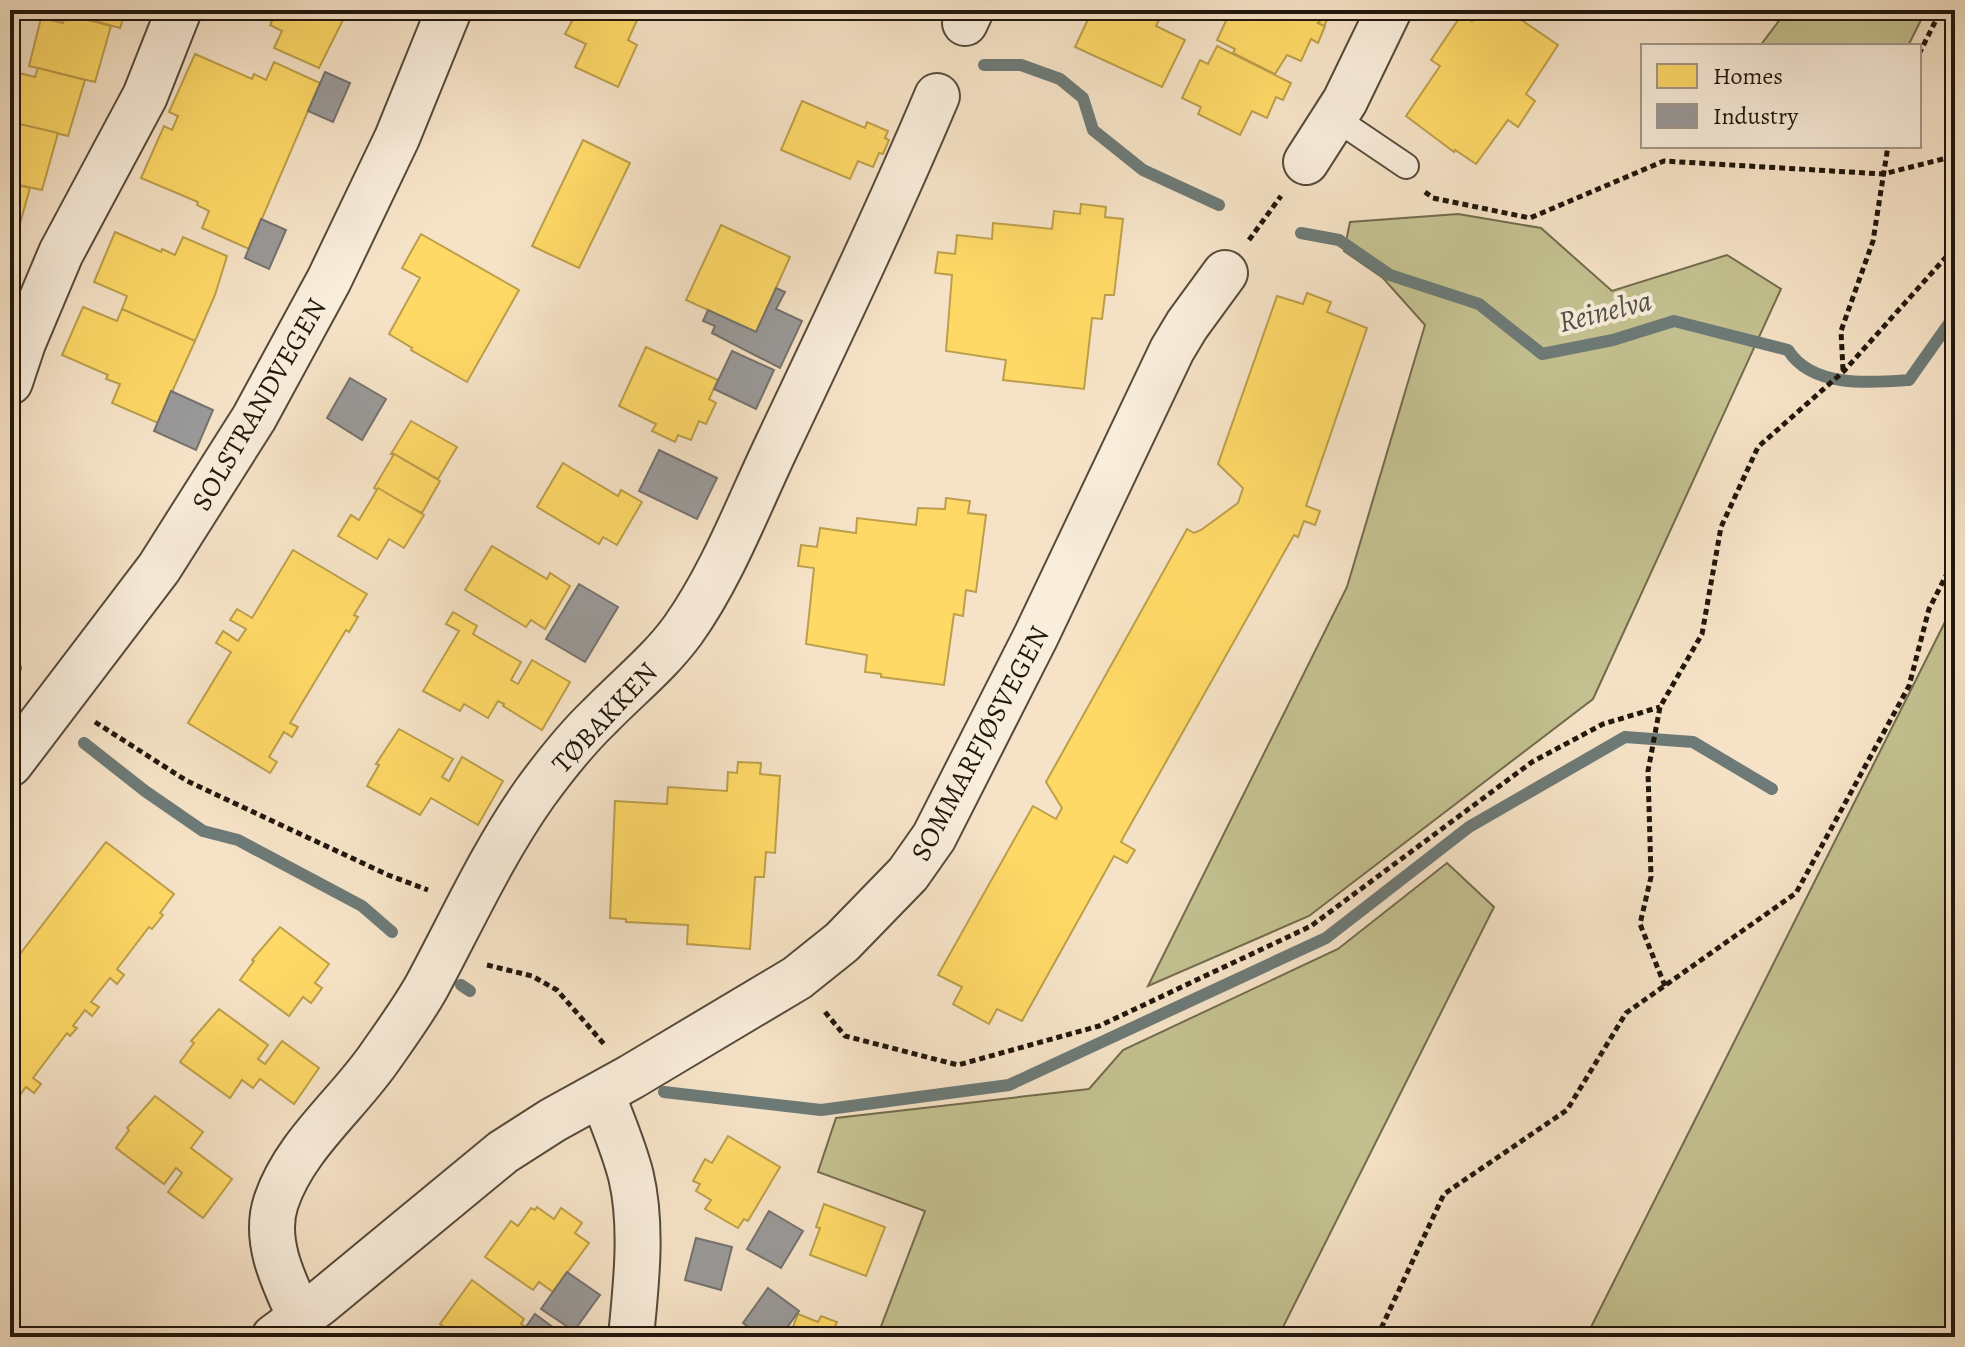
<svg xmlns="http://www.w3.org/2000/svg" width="1965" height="1347" viewBox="0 0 1965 1347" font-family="Alegreya,serif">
  <rect width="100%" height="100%" fill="#f6e3c7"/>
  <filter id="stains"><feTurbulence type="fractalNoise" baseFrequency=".0025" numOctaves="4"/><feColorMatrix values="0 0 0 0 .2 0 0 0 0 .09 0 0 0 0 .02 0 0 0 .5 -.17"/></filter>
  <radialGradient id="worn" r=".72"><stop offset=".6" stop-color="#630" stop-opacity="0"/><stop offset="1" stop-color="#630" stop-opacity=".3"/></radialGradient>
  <!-- green -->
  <g fill="#c4c190" stroke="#726c4e" stroke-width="2">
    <path d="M 1787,10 L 1926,10 L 1908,46 L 1760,46 Z"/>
    <path d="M 1458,214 L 1541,228 L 1612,291 L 1727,255 L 1781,289 L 1593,699 L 1309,916 L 1148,986 L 1347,587 L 1425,325 L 1383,278 L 1344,251 L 1350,222 Z"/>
    <path d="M 1955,602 L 1955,1337 L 1586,1337 Z"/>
    <path d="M 1447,863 L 1494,907 L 1278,1337 L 877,1337 L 925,1211 L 818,1172 L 836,1118 L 1089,1089 L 1123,1050 L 1338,949 Z"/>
  </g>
  <!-- homes -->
  <g fill="#ffd966" stroke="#bc9f4b" stroke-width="2">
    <path d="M 55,10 L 126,10 L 120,28 Z"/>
    <path d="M 246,10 L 348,10 L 319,68 L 274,48 L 282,31 L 270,25 L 272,21 Z"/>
    <path d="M 578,10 L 648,10 L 644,20 L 638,18 L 628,40 L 637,45 L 618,87 L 575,67 L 586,44 L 565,34 Z"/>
    <path d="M 1079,10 L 1155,10 L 1162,14 L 1156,26 L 1185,40 L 1162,87 L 1075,47 L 1090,15 Z"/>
    <path d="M 1231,10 L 1297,10 L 1320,21 L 1318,23 L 1325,26 L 1318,43 L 1311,39 L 1301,61 L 1287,55 L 1275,74 L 1233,53 L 1235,49 L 1217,40 Z"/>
    <path d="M 1297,10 L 1332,10 L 1324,26 L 1318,23 L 1320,21 Z"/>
    <path d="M 1480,10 L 1507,10 L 1558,45 L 1526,94 L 1535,101 L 1518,127 L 1508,120 L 1476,164 L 1455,150 L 1454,152 L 1406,116 L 1440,66 L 1431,60 L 1462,14 L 1472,21 Z"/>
    <path d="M 65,14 L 111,26 L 95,82 L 29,66 L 41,18 L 63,23 Z"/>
    <path d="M 1217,46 L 1291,83 L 1283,100 L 1276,97 L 1267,118 L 1252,111 L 1240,135 L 1198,114 L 1201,107 L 1182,98 L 1200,60 L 1208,64 Z"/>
    <path d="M 195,54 L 252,79 L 254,74 L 266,80 L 274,62 L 320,83 L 249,249 L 202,228 L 209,211 L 197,205 L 198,202 L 141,178 L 164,126 L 172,130 L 178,116 L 169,112 Z"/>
    <path d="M 38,68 L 85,80 L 68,136 L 10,122 L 10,92 L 15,72 L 35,77 Z"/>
    <path d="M 802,101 L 865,128 L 867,122 L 888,131 L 885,138 L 889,140 L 883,154 L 879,153 L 873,167 L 858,161 L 850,179 L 781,150 Z"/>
    <path d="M 11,122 L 58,133 L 42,190 L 10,183 Z"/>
    <path d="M 583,140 L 630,163 L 579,268 L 532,246 Z"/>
    <path d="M 10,183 L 30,188 L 14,245 L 10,244 Z"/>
    <path d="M 1081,204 L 1106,207 L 1105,217 L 1123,219 L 1114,295 L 1105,295 L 1102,319 L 1092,318 L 1084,389 L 1003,380 L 1006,360 L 946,351 L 952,275 L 935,273 L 938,252 L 955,254 L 957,235 L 992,239 L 993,223 L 1052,229 L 1054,211 L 1080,214 Z"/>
    <path d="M 721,225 L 790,257 L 756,332 L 686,300 Z"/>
    <path d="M 115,232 L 161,252 L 162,249 L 175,255 L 183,237 L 227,256 L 215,295 L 195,341 L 122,309 L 127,296 L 94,282 Z"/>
    <path d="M 421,234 L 519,290 L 467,382 L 411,350 L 412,348 L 389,334 L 420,278 L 402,268 Z"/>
    <path d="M 1307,293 L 1331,302 L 1327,312 L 1367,328 L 1306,506 L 1320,511 L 1315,525 L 1304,521 L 1298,537 L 1294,535 L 1123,838 L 1121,842 L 1135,850 L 1127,863 L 1114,856 L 1022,1021 L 997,1009 L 989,1024 L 953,1004 L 962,987 L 938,975 L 1033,806 L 1056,819 L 1062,808 L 1046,782 L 1187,529 L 1194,533 L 1201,530 L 1238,503 L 1243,488 L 1218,464 L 1277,296 L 1303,304 Z"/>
    <path d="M 83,307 L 117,321 L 122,309 L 195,341 L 158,423 L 112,403 L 120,384 L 106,379 L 108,375 L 62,355 Z"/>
    <path d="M 646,347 L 718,380 L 709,399 L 716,403 L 706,424 L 699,421 L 691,440 L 678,435 L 675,442 L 652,431 L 656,424 L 619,406 Z"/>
    <path d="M 411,421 L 457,447 L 438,479 L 394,454 L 391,454 Z"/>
    <path d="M 394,454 L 440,481 L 422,513 L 374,488 Z"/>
    <path d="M 563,463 L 618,496 L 621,490 L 642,502 L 617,545 L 603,537 L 599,544 L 537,507 Z"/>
    <path d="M 378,488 L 424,515 L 404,548 L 389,539 L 377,559 L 338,536 L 351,515 L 359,520 Z"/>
    <path d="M 946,498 L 970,501 L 968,513 L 986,515 L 976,592 L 966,590 L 963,616 L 954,614 L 944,685 L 881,677 L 881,674 L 865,672 L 867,655 L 806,644 L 814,568 L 798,566 L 801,545 L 817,547 L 820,528 L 856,533 L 857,518 L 916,525 L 918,508 L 945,509 Z"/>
    <path d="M 492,546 L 547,579 L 550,573 L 570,586 L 545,629 L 531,620 L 526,627 L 465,590 Z"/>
    <path d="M 293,550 L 367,594 L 354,615 L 358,617 L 349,632 L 346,630 L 290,723 L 298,727 L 292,737 L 284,732 L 269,757 L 277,762 L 270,773 L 188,723 L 231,652 L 216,643 L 223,631 L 238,641 L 246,629 L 230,620 L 237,609 L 252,618 Z"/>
    <path d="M 453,612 L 477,626 L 473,634 L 521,662 L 511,680 L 518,684 L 532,660 L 570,682 L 542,730 L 503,706 L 504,704 L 498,701 L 488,718 L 464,704 L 460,711 L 423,691 L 459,631 L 446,624 Z"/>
    <path d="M 399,729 L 453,759 L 442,777 L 449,781 L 462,757 L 503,781 L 478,825 L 431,798 L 420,815 L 367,786 L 379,765 L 376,764 Z"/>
    <path d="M 738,762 L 761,763 L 760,774 L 780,776 L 775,853 L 766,852 L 764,877 L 755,877 L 750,949 L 687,944 L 688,925 L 626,922 L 626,919 L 610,918 L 615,801 L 667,804 L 668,787 L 727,791 L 728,772 L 737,773 Z"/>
    <path d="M 106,842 L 174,894 L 160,913 L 163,915 L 152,929 L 149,927 L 117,969 L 124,975 L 117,984 L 110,978 L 91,1002 L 99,1007 L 92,1016 L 85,1010 L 73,1026 L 77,1028 L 70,1036 L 67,1033 L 33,1078 L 41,1084 L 34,1093 L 26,1087 L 10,1108 L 10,967 Z"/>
    <path d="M 280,927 L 329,964 L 315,983 L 322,988 L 311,1003 L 303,997 L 289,1016 L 240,980 L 254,961 L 252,960 Z"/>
    <path d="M 219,1009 L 268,1045 L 258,1059 L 265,1064 L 282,1041 L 319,1068 L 294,1104 L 260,1079 L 253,1088 L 242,1080 L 230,1098 L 180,1062 L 194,1043 L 191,1041 Z"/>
    <path d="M 155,1096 L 203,1132 L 191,1148 L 232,1179 L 203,1218 L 168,1192 L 182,1173 L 176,1168 L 164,1184 L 116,1148 L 129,1130 L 127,1128 Z"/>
    <path d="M 728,1136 L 780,1167 L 748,1221 L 744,1219 L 738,1228 L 705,1209 L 711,1200 L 696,1191 L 700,1184 L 693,1181 L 705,1159 L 712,1163 Z"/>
    <path d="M 824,1204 L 885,1227 L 866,1276 L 810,1255 L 820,1228 L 816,1227 Z"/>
    <path d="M 537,1207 L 554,1219 L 561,1208 L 582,1223 L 575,1233 L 589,1243 L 553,1292 L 539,1282 L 533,1290 L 485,1257 L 511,1221 L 518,1226 L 531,1208 L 535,1210 Z"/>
    <path d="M 472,1280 L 524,1319 L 521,1324 L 526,1327 L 519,1337 L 457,1337 L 440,1324 Z"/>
    <path d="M 798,1314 L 818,1322 L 821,1316 L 837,1322 L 834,1329 L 856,1337 L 789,1337 Z"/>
  </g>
  <!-- industry -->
  <g fill="#999" stroke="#75726f" stroke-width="2">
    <path d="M 325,72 L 350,83 L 333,122 L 308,111 Z"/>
    <path d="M 261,219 L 286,230 L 269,269 L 245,258 Z"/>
    <path d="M 776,288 L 785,292 L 776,309 L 802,321 L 780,368 L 712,333 L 715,326 L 703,321 L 708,310 L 756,332 Z"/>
    <path d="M 732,351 L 774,370 L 756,409 L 714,389 Z"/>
    <path d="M 350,378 L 386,399 L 362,440 L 327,418 Z"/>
    <path d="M 171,391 L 213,410 L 196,450 L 154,431 Z"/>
    <path d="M 659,450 L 717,478 L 697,519 L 639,491 Z"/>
    <path d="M 579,584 L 618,607 L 585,662 L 546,639 Z"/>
    <path d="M 769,1211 L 803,1231 L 781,1268 L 747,1249 Z"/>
    <path d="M 696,1238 L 732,1247 L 721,1290 L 685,1280 Z"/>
    <path d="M 567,1272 L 600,1295 L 574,1331 L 541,1309 Z"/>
    <path d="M 768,1288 L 799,1311 L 780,1337 L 762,1337 L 743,1323 Z"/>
    <path d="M 535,1314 L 566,1337 L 519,1337 Z"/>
  </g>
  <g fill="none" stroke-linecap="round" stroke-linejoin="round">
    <!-- stream -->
    <g stroke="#6d7a77" stroke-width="12">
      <path d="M 984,65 L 1021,65 L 1060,79 L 1083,98 L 1093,130 L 1143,170 L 1219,205"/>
      <path d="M 1301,233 L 1339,240 L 1390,275 L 1479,304 L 1542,354 L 1613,340 L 1674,321 L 1788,350 C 1812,388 1870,383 1909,380 L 1955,315"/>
      <path d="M 10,661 L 16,668"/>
      <path d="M 84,743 L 145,791 L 203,831 L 238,840 L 362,906 L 392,932"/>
      <path d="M 461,985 L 470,991"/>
      <path d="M 664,1092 L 821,1110 L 1009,1085 L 1326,938 L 1469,827 L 1625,737 L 1693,742 L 1772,789"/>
    </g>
    <!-- service casing -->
    <g stroke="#564a3b" stroke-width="28">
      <path id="service" d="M 1335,118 L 1406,166"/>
    </g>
    <!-- minor casing -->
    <g stroke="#564a3b" stroke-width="48">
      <g id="minor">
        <path d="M 965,23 L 971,10"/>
        <path d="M 1306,162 L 1345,101 L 1389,10"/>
        <path d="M 10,382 L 23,343 L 61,253 L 145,96 L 179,10"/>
        <path d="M 602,1094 C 612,1121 624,1148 631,1176 C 643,1227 636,1285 631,1337"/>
        <path d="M 300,1317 C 284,1282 263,1241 276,1202 C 295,1145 347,1105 380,1057 C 396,1034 413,1011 427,986 C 462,921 492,854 535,793 C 554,767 575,740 599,717 C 627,688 659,663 683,630 C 724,572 749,503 780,439 C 834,325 888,212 937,96"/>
        <path d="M 274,1337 L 320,1303 L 503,1152 L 553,1120 L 631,1077 L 797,978 L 842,942 L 908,874 L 934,837 L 1036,636 L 1172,350 L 1187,325 L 1225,273"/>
      </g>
    </g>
    <!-- tertiary casing -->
    <g stroke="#564a3b" stroke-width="48">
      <path id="tertiary" d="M 10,764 L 159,568 L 254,418 L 329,280 L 397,138 L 449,10"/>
    </g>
    <!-- path -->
    <g stroke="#21170c" stroke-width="5" stroke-dasharray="6 4" stroke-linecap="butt">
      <path d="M 1919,54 L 1941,10"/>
      <path d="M 1425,192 L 1433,198 L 1530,218 L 1664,161 L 1883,174 L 1955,156"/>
      <path d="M 1249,240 L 1281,196"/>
      <path d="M 1843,370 L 1841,331 L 1873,241 L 1888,146"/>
      <path d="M 95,722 L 187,781 L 388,875 L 428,890"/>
      <path d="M 487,965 L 532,976 L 557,990 L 604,1044"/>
      <path d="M 1665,986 L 1640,924 L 1651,877 L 1648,771 L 1660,707 L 1702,634 L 1721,527 L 1758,447 L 1844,371 L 1955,247"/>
      <path d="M 825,1012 L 845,1036 L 958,1065 L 1099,1026 L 1311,926 L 1532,762 L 1603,724 L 1660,707"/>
      <path d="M 1377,1337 L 1444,1194 L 1567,1110 L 1626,1013 L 1796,893 L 1909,686 L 1929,609 L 1955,558"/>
    </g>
    <!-- service -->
    <use href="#service" stroke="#f9eddb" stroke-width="24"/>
    <!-- minor -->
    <use href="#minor" stroke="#f9eddb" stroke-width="44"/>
    <!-- tertiary -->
    <use href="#tertiary" stroke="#f9eddb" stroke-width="44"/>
  </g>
  <g text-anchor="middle" stroke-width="8" stroke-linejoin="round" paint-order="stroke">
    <!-- street labels -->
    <g font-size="28" fill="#21170c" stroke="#f9eddb">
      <text transform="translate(258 404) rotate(-60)" y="10">SOLSTRANDVEGEN</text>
      <text transform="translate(604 717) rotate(-47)" y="10">TØBAKKEN</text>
      <text transform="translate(979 743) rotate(-62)" y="10">SOMMARFJØSVEGEN</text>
    </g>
    <!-- water labels -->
    <g font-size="30" font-style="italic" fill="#4d514b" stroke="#f9eddb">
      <text transform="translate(1605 311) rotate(-14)" y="10">Reinelva</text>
    </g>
  </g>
  <!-- margin -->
  <rect width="1965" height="1347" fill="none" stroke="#f6e3c7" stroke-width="40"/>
  <rect x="12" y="12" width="1941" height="1323" fill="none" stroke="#21170c" stroke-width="4"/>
  <rect x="20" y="20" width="1925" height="1307" fill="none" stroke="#21170c" stroke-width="2"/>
  <!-- legend -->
  <rect x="1641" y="44" width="280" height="104" fill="#f9eddb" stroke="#a39788" stroke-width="2"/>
  <rect x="1657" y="64" width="40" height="24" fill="#ffd966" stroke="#a39788" stroke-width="2"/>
  <text x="1713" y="84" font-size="24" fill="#21170c">Homes</text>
  <rect x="1657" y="104" width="40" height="24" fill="#999999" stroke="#a39788" stroke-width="2"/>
  <text x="1713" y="124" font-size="24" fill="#21170c">Industry</text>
  <rect width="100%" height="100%" filter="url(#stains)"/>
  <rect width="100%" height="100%" fill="url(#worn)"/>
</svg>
